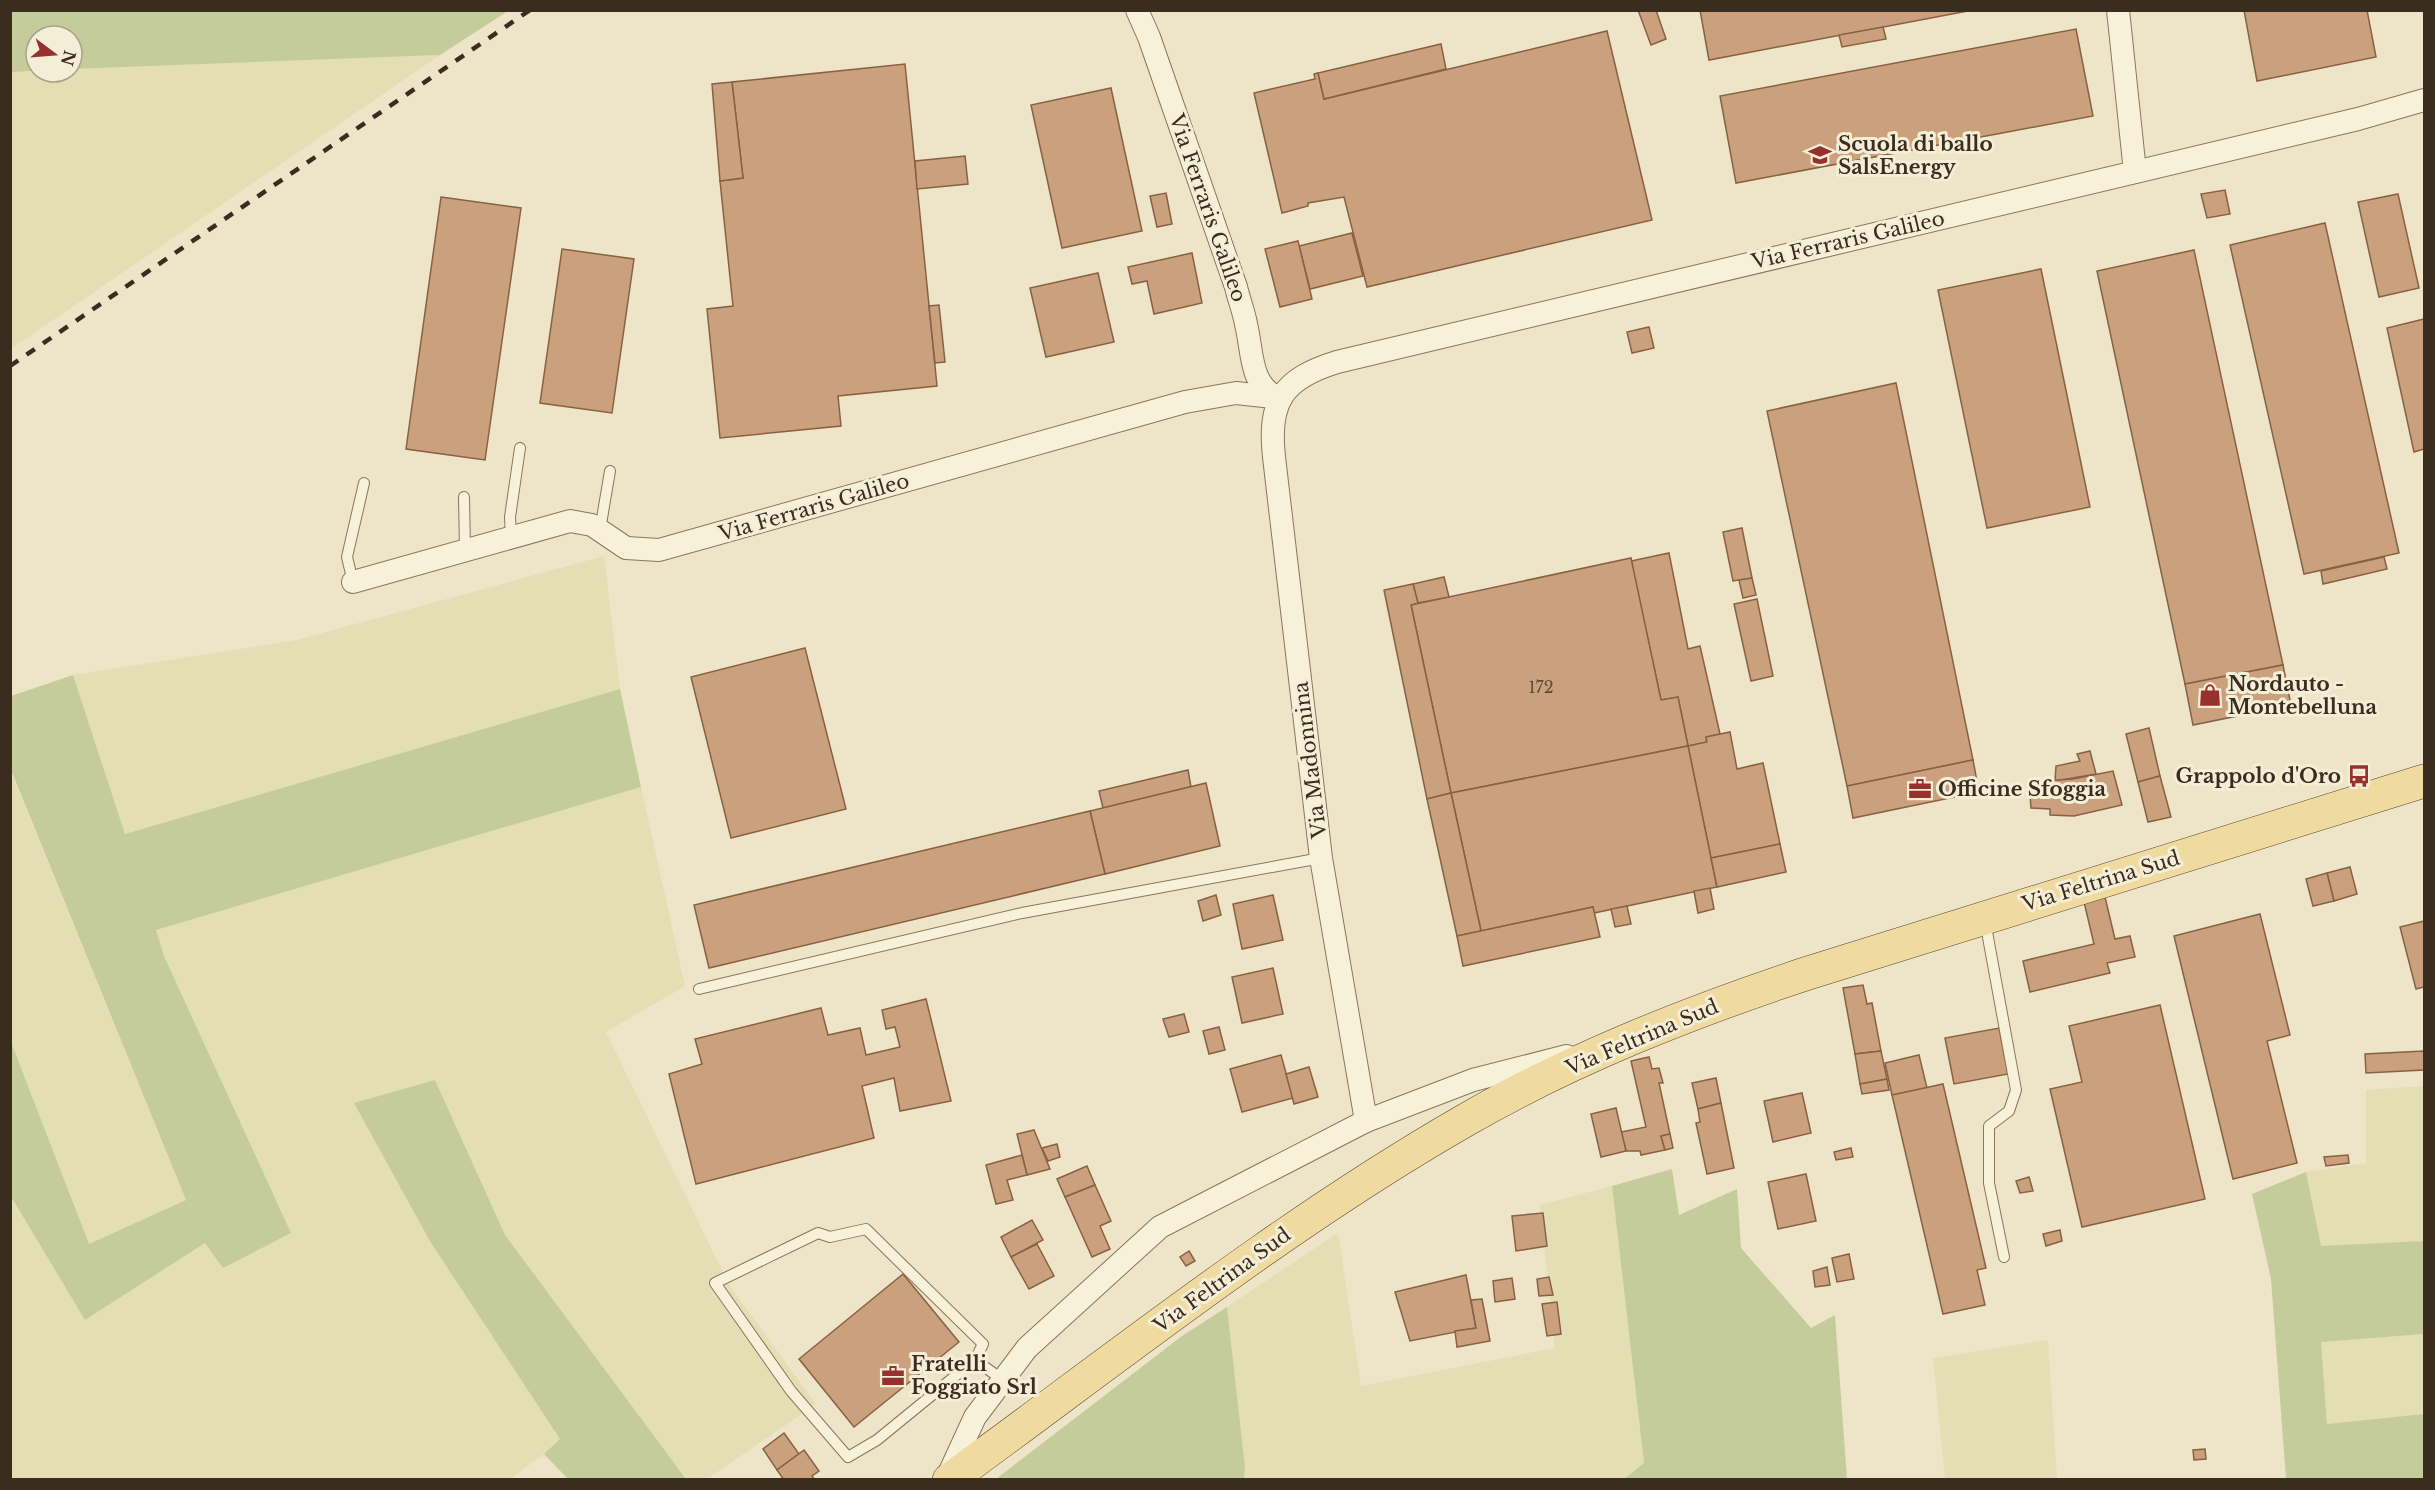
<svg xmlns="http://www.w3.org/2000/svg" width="2435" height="1490" viewBox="0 0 2435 1490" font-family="'Libre Baskerville',serif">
  <rect width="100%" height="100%" fill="#eee4c7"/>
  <!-- farmland -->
  <g fill="#e3deb4">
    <path d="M 440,55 L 11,349 L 10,72 L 72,72 L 72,69 Z"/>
    <path d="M 604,556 L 620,689 L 125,834 L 73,675 L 297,640 Z"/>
    <path d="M 10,770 L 186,1200 L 89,1244 L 11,1042 Z"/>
    <path d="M 641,787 L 685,986 L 606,1032 L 729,1285 L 816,1404 L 707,1479 L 686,1479 L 505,1235 L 435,1080 L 355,1103 L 431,1243 L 560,1439 L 544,1454 L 509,1480 L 11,1479 L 10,1197 L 85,1320 L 206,1242 L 290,1232 L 164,956 L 156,930 Z"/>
    <path d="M 2424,1086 L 2424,1241 L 2321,1247 L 2306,1172 L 2366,1163 L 2366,1090 Z"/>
    <path d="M 1612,1186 L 1644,1463 L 1624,1480 L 1244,1479 L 1245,1467 L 1227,1307 L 1338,1233 L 1361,1386 L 1555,1348 L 1540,1205 Z"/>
    <path d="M 2424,1334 L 2424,1414 L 2327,1424 L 2321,1342 Z"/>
    <path d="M 2048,1340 L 2057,1479 L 1945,1479 L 1933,1358 Z"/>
  </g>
  <!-- green -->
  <g fill="#c4cc9b">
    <path d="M 10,11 L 11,10 L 508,11 L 440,55 L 72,69 L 72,36 L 36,36 L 36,71 L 11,72 Z"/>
    <path d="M 73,675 L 125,834 L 620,689 L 641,787 L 156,930 L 164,956 L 291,1233 L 223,1268 L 205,1243 L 85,1320 L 11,1197 L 11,1042 L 89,1244 L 186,1200 L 11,770 L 11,696 Z"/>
    <path d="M 435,1080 L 505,1235 L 686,1479 L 568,1479 L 544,1454 L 560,1439 L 431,1243 L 354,1103 Z"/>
    <path d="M 1672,1169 L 1679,1215 L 1737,1189 L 1741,1248 L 1811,1328 L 1835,1315 L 1847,1479 L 1624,1479 L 1644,1463 L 1612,1186 Z"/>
    <path d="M 2306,1172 L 2321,1246 L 2424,1241 L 2424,1334 L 2321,1342 L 2327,1424 L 2424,1414 L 2424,1479 L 2286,1479 L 2271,1279 L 2252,1194 Z"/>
    <path d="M 1227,1307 L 1245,1467 L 1244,1479 L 996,1479 L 1182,1336 Z"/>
  </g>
  <!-- building -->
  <g fill="#cba17d" stroke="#886143" stroke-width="1.5">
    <path d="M 1638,10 L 1656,10 L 1666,39 L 1651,45 Z"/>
    <path d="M 1700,10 L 1973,10 L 1709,60 Z"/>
    <path d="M 2244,10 L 2367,10 L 2376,57 L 2257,81 Z"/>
    <path d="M 1883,27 L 1886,39 L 1842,47 L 1839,35 Z"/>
    <path d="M 2076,29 L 2093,116 L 1736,183 L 1720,96 Z"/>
    <path d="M 1607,31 L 1652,220 L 1367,287 L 1344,197 L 1308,203 L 1308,206 L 1282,213 L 1254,93 L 1315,79 L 1314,74 L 1318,73 L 1324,99 Z"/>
    <path d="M 1441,44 L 1446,69 L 1324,99 L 1318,73 Z"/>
    <path d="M 905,64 L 937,386 L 838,396 L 841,426 L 720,438 L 707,309 L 733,306 L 720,181 L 743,178 L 732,82 Z"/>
    <path d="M 732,82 L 743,178 L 720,181 L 712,84 Z"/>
    <path d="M 1111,88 L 1142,231 L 1062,248 L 1031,105 Z"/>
    <path d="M 965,156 L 968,184 L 917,189 L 915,161 Z"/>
    <path d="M 2225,190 L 2230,214 L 2207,218 L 2201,194 Z"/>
    <path d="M 1166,193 L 1172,224 L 1157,227 L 1150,196 Z"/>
    <path d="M 2398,194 L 2419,288 L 2379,297 L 2358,202 Z"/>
    <path d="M 441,197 L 521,208 L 485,460 L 406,449 Z"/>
    <path d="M 2325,223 L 2399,553 L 2304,574 L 2230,245 Z"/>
    <path d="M 1352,233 L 1363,276 L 1310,289 L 1299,246 Z"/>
    <path d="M 1298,241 L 1312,299 L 1280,307 L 1265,249 Z"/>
    <path d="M 562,249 L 634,259 L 612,413 L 540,403 Z"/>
    <path d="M 2194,250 L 2283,665 L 2185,684 L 2097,271 Z"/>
    <path d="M 1192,253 L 1202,303 L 1154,314 L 1147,281 L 1132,284 L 1128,267 Z"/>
    <path d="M 2041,269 L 2090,507 L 1987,528 L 1938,290 Z"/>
    <path d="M 1098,273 L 1114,342 L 1046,357 L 1030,288 Z"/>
    <path d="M 939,305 L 945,362 L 935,363 L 929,306 Z"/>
    <path d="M 2424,319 L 2424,449 L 2414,452 L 2387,328 Z"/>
    <path d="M 1649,327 L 1654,348 L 1632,353 L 1627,332 Z"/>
    <path d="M 1896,383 L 1973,760 L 1847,786 L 1767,411 Z"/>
    <path d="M 1742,528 L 1752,578 L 1733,581 L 1723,532 Z"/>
    <path d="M 1669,553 L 1688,649 L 1700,646 L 1720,734 L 1706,737 L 1707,742 L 1688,746 L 1678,697 L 1661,700 L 1631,561 Z"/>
    <path d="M 2384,557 L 2387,569 L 2323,584 L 2321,571 Z"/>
    <path d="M 1631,558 L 1661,700 L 1678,697 L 1688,746 L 1451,793 L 1411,605 Z"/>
    <path d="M 1444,577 L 1449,597 L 1418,603 L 1413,584 Z"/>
    <path d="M 1752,578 L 1756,595 L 1743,598 L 1739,580 Z"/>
    <path d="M 1413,584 L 1418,603 L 1411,605 L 1451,793 L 1427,799 L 1384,590 Z"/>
    <path d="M 1757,599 L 1773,676 L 1751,681 L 1734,604 Z"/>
    <path d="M 805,648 L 846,809 L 731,838 L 691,677 Z"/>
    <path d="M 2283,665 L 2291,705 L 2193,725 L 2185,684 Z"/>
    <path d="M 2149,728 L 2160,776 L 2138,782 L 2126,734 Z"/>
    <path d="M 1730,732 L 1737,769 L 1763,763 L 1780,844 L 1711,858 L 1688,746 L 1707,742 L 1706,737 Z"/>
    <path d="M 1688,746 L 1717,887 L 1594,913 L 1593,907 L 1481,931 L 1451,793 Z"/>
    <path d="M 2090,751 L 2096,774 L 2055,781 L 2056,766 L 2080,761 L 2077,754 Z"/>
    <path d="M 1973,760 L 1979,792 L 1853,818 L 1847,786 Z"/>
    <path d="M 1188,770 L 1191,787 L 1103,808 L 1099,791 Z"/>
    <path d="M 2113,771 L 2122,805 L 2074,816 L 2050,815 L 2050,809 L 2031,808 L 2029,782 L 2073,779 Z"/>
    <path d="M 2160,776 L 2171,817 L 2148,822 L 2138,782 Z"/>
    <path d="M 1206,783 L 1220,846 L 1105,874 L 1090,811 Z"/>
    <path d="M 1451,793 L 1481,931 L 1457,936 L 1427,799 Z"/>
    <path d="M 1090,811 L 1105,874 L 709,968 L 694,905 Z"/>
    <path d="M 1780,844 L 1786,872 L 1717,887 L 1711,858 Z"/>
    <path d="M 2350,867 L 2357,894 L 2334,901 L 2327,873 Z"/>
    <path d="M 2327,873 L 2334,901 L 2313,906 L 2306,879 Z"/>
    <path d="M 1710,888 L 1714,909 L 1698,913 L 1694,891 Z"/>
    <path d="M 1216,895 L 1221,915 L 1203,921 L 1198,901 Z"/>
    <path d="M 1273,895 L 1283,940 L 1242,949 L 1233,904 Z"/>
    <path d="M 2105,897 L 2115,939 L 2130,936 L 2135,957 L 2107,963 L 2110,973 L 2030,992 L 2023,961 L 2094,944 L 2084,902 Z"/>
    <path d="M 1627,906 L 1631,924 L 1615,927 L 1611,909 Z"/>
    <path d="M 1593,907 L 1600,937 L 1463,966 L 1457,936 Z"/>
    <path d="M 2260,914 L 2290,1035 L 2267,1041 L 2297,1163 L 2233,1179 L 2174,936 Z"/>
    <path d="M 2424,921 L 2424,987 L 2416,989 L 2400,927 Z"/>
    <path d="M 1273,968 L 1283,1014 L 1242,1023 L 1232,977 Z"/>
    <path d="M 1863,985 L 1867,1004 L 1872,1003 L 1881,1051 L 1855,1054 L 1843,988 Z"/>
    <path d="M 926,999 L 951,1101 L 900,1111 L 894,1078 L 862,1086 L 874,1138 L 696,1184 L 669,1074 L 702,1064 L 695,1039 L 821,1008 L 828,1035 L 860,1028 L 866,1055 L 900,1047 L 895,1027 L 886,1029 L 882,1010 Z"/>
    <path d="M 2160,1005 L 2205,1199 L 2082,1227 L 2050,1089 L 2082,1082 L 2069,1026 Z"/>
    <path d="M 1184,1014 L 1189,1032 L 1169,1037 L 1163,1019 Z"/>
    <path d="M 1219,1027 L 1225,1050 L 1209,1054 L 1203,1031 Z"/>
    <path d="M 1999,1028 L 2008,1074 L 1954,1084 L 1945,1038 Z"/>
    <path d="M 1881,1051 L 1887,1079 L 1860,1084 L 1855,1054 Z"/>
    <path d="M 2424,1051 L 2424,1070 L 2366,1073 L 2365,1054 Z"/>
    <path d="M 1281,1055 L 1293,1098 L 1242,1112 L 1230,1069 Z"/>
    <path d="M 1919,1055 L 1927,1088 L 1892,1095 L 1885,1063 Z"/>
    <path d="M 1649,1057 L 1652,1069 L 1659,1068 L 1663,1083 L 1659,1083 L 1670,1134 L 1661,1136 L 1665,1150 L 1641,1155 L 1640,1151 L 1626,1151 L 1621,1132 L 1646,1127 L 1631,1061 Z"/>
    <path d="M 1309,1067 L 1318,1097 L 1294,1104 L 1286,1074 Z"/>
    <path d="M 1716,1078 L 1721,1103 L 1698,1109 L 1692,1083 Z"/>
    <path d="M 1887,1079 L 1889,1090 L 1862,1094 L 1860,1084 Z"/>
    <path d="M 1943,1084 L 1986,1268 L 1977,1270 L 1985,1305 L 1943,1314 L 1892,1095 Z"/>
    <path d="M 1802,1093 L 1811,1133 L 1773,1142 L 1764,1101 Z"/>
    <path d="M 1721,1103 L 1734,1168 L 1707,1174 L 1696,1123 L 1700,1122 L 1698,1109 Z"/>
    <path d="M 1616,1108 L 1626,1151 L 1601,1157 L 1591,1114 Z"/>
    <path d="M 1034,1130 L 1050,1169 L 1027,1175 L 1017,1134 Z"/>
    <path d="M 1670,1134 L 1673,1148 L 1665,1150 L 1661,1136 Z"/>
    <path d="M 1057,1144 L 1060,1157 L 1048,1161 L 1042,1148 Z"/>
    <path d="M 1851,1148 L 1853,1157 L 1836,1160 L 1834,1152 Z"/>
    <path d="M 1022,1155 L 1027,1175 L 1007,1180 L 1013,1200 L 996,1204 L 986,1165 Z"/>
    <path d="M 2348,1155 L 2349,1163 L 2326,1166 L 2324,1157 Z"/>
    <path d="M 1087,1166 L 1095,1185 L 1065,1197 L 1057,1179 Z"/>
    <path d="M 1806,1174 L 1816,1221 L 1778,1229 L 1768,1182 Z"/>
    <path d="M 2029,1177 L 2033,1191 L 2020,1193 L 2016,1181 Z"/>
    <path d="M 1095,1185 L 1111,1221 L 1100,1226 L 1110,1249 L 1092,1257 L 1065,1197 Z"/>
    <path d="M 1543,1213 L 1547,1246 L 1516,1251 L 1512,1216 Z"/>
    <path d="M 1032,1220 L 1043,1240 L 1011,1257 L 1001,1237 Z"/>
    <path d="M 2060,1230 L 2062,1241 L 2046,1246 L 2043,1234 Z"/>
    <path d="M 1037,1244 L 1054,1276 L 1029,1289 L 1011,1257 Z"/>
    <path d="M 1189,1251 L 1195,1261 L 1186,1266 L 1180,1257 Z"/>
    <path d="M 1849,1254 L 1854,1279 L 1837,1282 L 1832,1258 Z"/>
    <path d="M 1827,1267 L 1830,1285 L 1815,1287 L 1813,1271 Z"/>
    <path d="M 903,1274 L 959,1342 L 854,1427 L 799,1359 Z"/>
    <path d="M 1466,1275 L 1476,1328 L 1410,1341 L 1395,1292 Z"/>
    <path d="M 1549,1277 L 1553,1295 L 1539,1296 L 1537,1279 Z"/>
    <path d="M 1512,1278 L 1515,1299 L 1495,1302 L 1493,1281 Z"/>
    <path d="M 1482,1299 L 1490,1341 L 1457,1347 L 1455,1331 L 1476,1328 L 1471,1300 Z"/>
    <path d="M 1557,1302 L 1561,1334 L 1547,1336 L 1542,1304 Z"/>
    <path d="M 784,1433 L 799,1454 L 777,1470 L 763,1449 Z"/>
    <path d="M 2205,1449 L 2206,1459 L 2194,1460 L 2193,1450 Z"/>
    <path d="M 804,1450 L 819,1471 L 812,1476 L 815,1480 L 784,1480 L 777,1470 Z"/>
  </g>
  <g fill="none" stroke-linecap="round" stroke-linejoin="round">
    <!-- lane casing -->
    <g stroke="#89765c" stroke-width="12">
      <g id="lane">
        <path d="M 464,497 L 465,550"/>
        <path d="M 600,530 L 610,471"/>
        <path d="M 511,537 L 510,517 L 520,448"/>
        <path d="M 353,582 L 347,557 L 364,483"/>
        <path d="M 1985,921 L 2016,1090 L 2009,1111 L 1989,1126 L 1989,1183 L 2004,1257"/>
        <path d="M 699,989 L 1022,913 L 1321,858"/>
        <path d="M 975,1360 L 877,1440 L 848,1457 L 791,1391 L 715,1283 L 818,1233 L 830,1237 L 866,1229 L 983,1344 L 975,1360 L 1003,1380"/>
      </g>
    </g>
    <!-- street casing -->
    <g stroke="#89765c" stroke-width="24">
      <g id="street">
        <path d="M 1137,10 L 1149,37 L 1236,287 C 1239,300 1244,312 1246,324 C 1253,352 1249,386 1279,398"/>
        <path d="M 2118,10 L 2135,172"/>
        <path d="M 353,582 L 570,521 L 592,525 L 626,548 L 659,550 L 1185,402 L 1236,393 L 1281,398"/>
        <path d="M 1366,1121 L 1321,858 L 1274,457 C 1268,402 1282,379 1337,362 L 2358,119 L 2424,100"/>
        <path d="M 946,1480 L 975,1417 L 1027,1348 L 1160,1227 L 1366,1121 L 1473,1080 L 1567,1056"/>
      </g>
    </g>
    <!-- primary casing -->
    <g stroke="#574430" stroke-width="34">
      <path id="primary" d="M 949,1480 C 1118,1357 1283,1225 1464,1121 C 1571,1059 1688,1013 1805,974 L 2424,781"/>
    </g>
    <!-- lane -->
    <use href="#lane" stroke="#f8f1da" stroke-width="10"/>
    <!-- street -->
    <use href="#street" stroke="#f8f1da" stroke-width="22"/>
    <!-- primary -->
    <use href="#primary" stroke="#efdaa0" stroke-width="33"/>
    <!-- rail -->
    <path stroke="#3a2d20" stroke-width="4.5" stroke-dasharray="10 10" stroke-linecap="butt" d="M 10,366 L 530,10"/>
  </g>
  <!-- icons -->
  <defs>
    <g id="school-bare" transform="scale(1.8)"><path d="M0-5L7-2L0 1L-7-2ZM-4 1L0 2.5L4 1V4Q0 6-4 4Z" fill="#97312d" stroke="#f5eed6" stroke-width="2.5" paint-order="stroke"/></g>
    <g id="shop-bare" transform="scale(1.8)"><path d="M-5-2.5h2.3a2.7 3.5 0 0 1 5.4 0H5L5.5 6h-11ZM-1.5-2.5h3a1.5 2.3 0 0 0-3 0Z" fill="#97312d" stroke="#f5eed6" stroke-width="2.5" paint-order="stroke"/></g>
    <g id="bus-bare" transform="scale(1.8)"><path d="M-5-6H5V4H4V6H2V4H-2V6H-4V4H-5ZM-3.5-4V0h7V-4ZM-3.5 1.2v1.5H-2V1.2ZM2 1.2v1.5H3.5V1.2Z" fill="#97312d" stroke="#f5eed6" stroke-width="2.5" paint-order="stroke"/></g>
    <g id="office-bare" transform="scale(1.8)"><path d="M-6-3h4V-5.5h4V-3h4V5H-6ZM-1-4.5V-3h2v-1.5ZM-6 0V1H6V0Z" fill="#97312d" stroke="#f5eed6" stroke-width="2.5" paint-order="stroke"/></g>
  </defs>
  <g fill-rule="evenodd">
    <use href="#school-bare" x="1820" y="155"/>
    <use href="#shop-bare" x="2210" y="695"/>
    <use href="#bus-bare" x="2359" y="776"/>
    <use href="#office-bare" x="1920" y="789"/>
    <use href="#office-bare" x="893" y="1376"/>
  </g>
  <g text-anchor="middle" stroke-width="6" stroke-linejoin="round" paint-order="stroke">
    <!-- number labels -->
    <g font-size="16" fill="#5e4a37">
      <text x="1541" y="693">172</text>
    </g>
    <!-- poi labels -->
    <g font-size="20" font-weight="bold" fill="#3a2d20" stroke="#f5eed6" text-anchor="start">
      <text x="1838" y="151">Scuola di ballo<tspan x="1838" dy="23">SalsEnergy</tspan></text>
      <text x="2228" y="691">Nordauto -<tspan x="2228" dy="23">Montebelluna</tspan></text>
      <text x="2341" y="783" text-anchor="end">Grappolo d'Oro</text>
      <text x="1938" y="796">Officine Sfoggia</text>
      <text x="911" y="1371">Fratelli<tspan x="911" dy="23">Foggiato Srl</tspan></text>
    </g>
    <!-- street labels -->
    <g font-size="20" fill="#3a2d20" stroke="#f5eed6">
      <text transform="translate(1208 208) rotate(71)" y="7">Via Ferraris Galileo</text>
      <text transform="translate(1848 240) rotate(-13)" y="7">Via Ferraris Galileo</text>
      <text transform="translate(814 507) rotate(-16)" y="7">Via Ferraris Galileo</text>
      <text transform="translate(1310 760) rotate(-97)" y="7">Via Madonnina</text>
      <text transform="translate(2101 881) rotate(-17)" y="7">Via Feltrina Sud</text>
      <text transform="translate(1642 1037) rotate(-23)" y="7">Via Feltrina Sud</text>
      <text transform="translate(1222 1280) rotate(-36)" y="7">Via Feltrina Sud</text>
    </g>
  </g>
  <!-- border -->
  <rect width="2435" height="1490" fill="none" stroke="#3a2d20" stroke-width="24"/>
  <!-- north arrow -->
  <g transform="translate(54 54) rotate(106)"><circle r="28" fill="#f5eed6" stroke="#aaa18d" stroke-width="1.5"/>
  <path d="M0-4.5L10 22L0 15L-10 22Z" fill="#97312d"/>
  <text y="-9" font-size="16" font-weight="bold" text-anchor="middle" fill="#3a2d20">N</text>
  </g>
</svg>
